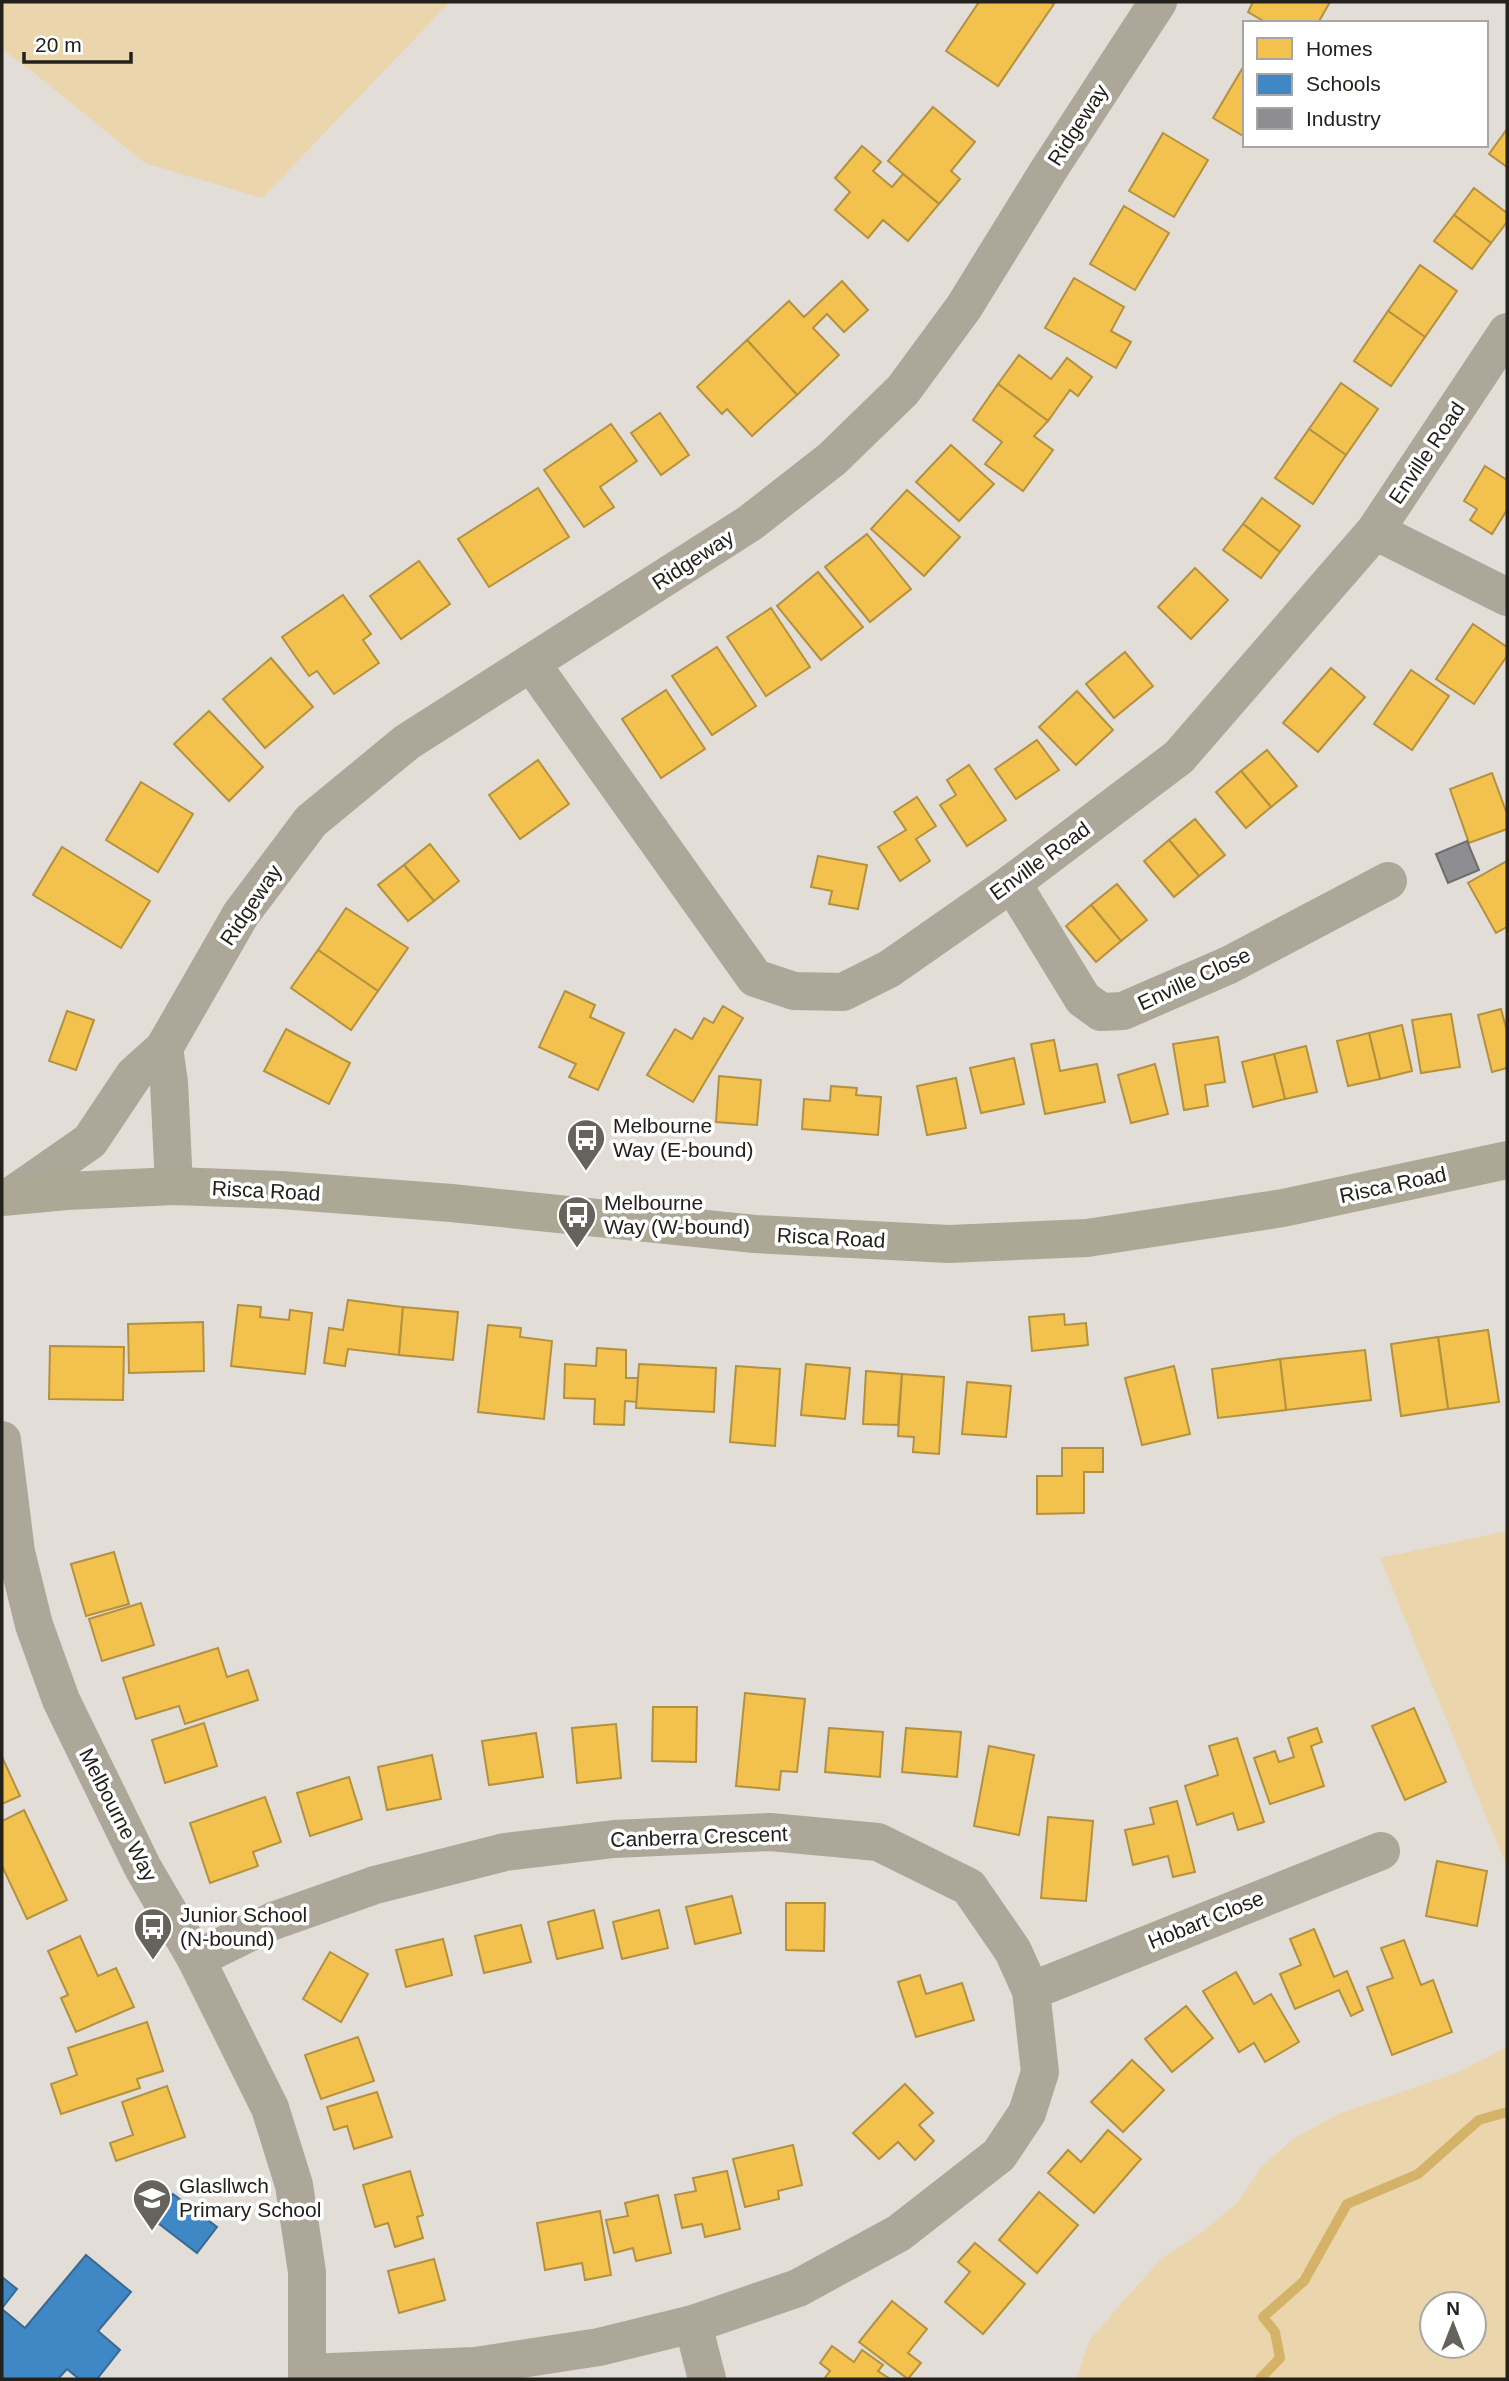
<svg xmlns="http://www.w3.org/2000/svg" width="1509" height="2381" viewBox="0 0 1509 2381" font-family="Arial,sans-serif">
  <rect width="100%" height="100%" fill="#e2ded7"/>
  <!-- green -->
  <g fill="#ead5ac" fill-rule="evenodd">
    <path d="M 2,2 L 450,2 L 262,198 L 145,163 L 34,73 L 2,49 Z"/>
    <path d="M 1507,1531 L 1507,1867 L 1380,1558 Z"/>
    <path d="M 1507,2047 L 1507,2379 L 1077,2379 L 1088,2342 L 1126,2298 L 1162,2258 L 1202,2232 L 1238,2202 L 1262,2166 L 1292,2140 L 1338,2114 L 1459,2072 ZM 1474,2304 L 1474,2346 L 1432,2346 L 1432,2304 Z"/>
  </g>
  <!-- homes -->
  <g fill="#f2c14e" stroke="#b4913f" stroke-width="2">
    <path d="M 979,2 L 1050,2 L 1054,4 L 998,86 L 946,51 Z"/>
    <path d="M 1253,2 L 1330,2 L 1318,23 L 1267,23 L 1248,12 Z"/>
    <path d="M 1245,64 L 1245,137 L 1213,118 Z"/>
    <path d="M 933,107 L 975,142 L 951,171 L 960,179 L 939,204 L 888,161 Z"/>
    <path d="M 1507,129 L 1507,167 L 1489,154 Z"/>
    <path d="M 1163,133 L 1208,160 L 1174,217 L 1129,191 Z"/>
    <path d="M 862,146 L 881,162 L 873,171 L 892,187 L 903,174 L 939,204 L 908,241 L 883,220 L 868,238 L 835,210 L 850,192 L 835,178 Z"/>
    <path d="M 1474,188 L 1507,213 L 1507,222 L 1491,243 L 1454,215 Z"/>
    <path d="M 1124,206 L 1169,233 L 1135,290 L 1090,264 Z"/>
    <path d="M 1454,215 L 1491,243 L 1472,269 L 1434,241 Z"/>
    <path d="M 1420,265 L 1457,291 L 1425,337 L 1388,311 Z"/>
    <path d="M 1074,278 L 1124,307 L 1111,331 L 1131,342 L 1116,368 L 1045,328 Z"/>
    <path d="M 842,281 L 868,310 L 844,332 L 827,314 L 813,328 L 839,355 L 797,395 L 747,340 L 789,301 L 804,317 Z"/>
    <path d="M 1388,311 L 1425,337 L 1391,386 L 1354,361 Z"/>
    <path d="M 747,340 L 797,395 L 752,436 L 727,409 L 722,414 L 697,387 Z"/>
    <path d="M 1019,355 L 1051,379 L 1067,358 L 1092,377 L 1078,396 L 1070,390 L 1048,421 L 998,384 Z"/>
    <path d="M 1341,383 L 1378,409 L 1346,455 L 1309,429 Z"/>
    <path d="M 998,384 L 1048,421 L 1034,436 L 1053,450 L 1023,491 L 985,464 L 1002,442 L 973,420 Z"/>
    <path d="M 660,413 L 689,455 L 661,475 L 631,433 Z"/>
    <path d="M 611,424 L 637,461 L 600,487 L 614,507 L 584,527 L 544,470 Z"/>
    <path d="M 1309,429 L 1346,455 L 1313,504 L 1275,478 Z"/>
    <path d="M 951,445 L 994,484 L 959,521 L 916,482 Z"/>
    <path d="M 1485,466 L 1507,480 L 1507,510 L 1492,534 L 1470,520 L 1477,509 L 1464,501 Z"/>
    <path d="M 538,488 L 569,537 L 489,587 L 458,539 Z"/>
    <path d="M 907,490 L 960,537 L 924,576 L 871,529 Z"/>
    <path d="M 1262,498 L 1300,526 L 1280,552 L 1243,524 Z"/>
    <path d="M 1243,524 L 1280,552 L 1261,578 L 1223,550 Z"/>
    <path d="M 867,534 L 911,589 L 870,622 L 825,567 Z"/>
    <path d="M 419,561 L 450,604 L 401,639 L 370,596 Z"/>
    <path d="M 1195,568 L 1228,600 L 1191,639 L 1158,607 Z"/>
    <path d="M 818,572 L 863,627 L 821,660 L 777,606 Z"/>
    <path d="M 343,595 L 371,634 L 363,640 L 379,663 L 334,694 L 317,671 L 309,676 L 282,637 Z"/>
    <path d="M 771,608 L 810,667 L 766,696 L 727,637 Z"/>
    <path d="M 1473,624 L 1507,647 L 1507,656 L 1474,704 L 1436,679 Z"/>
    <path d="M 717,647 L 756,706 L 712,735 L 672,676 Z"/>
    <path d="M 1125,652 L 1153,686 L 1114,718 L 1086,684 Z"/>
    <path d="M 271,658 L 313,707 L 265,748 L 223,699 Z"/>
    <path d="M 1331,668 L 1365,697 L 1318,752 L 1283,723 Z"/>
    <path d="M 1411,670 L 1449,696 L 1412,750 L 1374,724 Z"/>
    <path d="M 666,690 L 705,749 L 661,778 L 622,719 Z"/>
    <path d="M 1077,691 L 1113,730 L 1076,765 L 1039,727 Z"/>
    <path d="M 209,711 L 263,767 L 229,801 L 174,744 Z"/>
    <path d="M 1037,740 L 1059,770 L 1016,799 L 995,769 Z"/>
    <path d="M 1267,750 L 1297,786 L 1271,807 L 1241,771 Z"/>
    <path d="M 538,760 L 569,804 L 520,839 L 489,795 Z"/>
    <path d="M 969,765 L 1006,820 L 967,846 L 940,805 L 956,795 L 947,780 Z"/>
    <path d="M 1241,771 L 1271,807 L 1246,828 L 1216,792 Z"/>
    <path d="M 1492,773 L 1507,814 L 1507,829 L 1469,843 L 1450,789 Z"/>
    <path d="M 141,782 L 193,814 L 158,872 L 106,840 Z"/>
    <path d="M 917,797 L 936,826 L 916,839 L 930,861 L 900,881 L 878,847 L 906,830 L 894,812 Z"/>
    <path d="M 1195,819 L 1225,855 L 1199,876 L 1169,840 Z"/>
    <path d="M 1169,840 L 1199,876 L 1174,897 L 1144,861 Z"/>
    <path d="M 430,844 L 459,881 L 434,901 L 404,865 Z"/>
    <path d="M 62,847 L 150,901 L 121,948 L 33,895 Z"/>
    <path d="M 818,856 L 867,865 L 858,909 L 829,904 L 832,891 L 811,887 Z"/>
    <path d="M 1507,861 L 1507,927 L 1496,933 L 1468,883 Z"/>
    <path d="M 404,865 L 434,901 L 408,921 L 378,885 Z"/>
    <path d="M 1117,884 L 1147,920 L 1121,941 L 1091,905 Z"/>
    <path d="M 1091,905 L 1121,941 L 1096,962 L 1066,926 Z"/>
    <path d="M 346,908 L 408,948 L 378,991 L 318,950 Z"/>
    <path d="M 318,950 L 378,991 L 351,1030 L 291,988 Z"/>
    <path d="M 565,991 L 595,1005 L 590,1017 L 624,1033 L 598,1090 L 569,1077 L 576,1064 L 539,1047 Z"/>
    <path d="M 723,1006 L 743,1018 L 693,1102 L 647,1075 L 675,1029 L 692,1039 L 704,1018 L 713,1023 Z"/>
    <path d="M 1501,1009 L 1507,1031 L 1507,1068 L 1492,1072 L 1478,1015 Z"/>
    <path d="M 67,1011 L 94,1020 L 76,1070 L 49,1061 Z"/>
    <path d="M 1451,1014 L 1460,1067 L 1421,1073 L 1412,1020 Z"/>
    <path d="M 1402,1025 L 1412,1071 L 1380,1079 L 1369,1033 Z"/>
    <path d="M 286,1029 L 350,1063 L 329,1104 L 264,1071 Z"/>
    <path d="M 1369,1033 L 1380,1079 L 1348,1086 L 1337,1041 Z"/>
    <path d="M 1218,1037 L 1225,1082 L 1205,1085 L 1208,1106 L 1184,1110 L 1173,1044 Z"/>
    <path d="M 1054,1040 L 1060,1071 L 1097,1064 L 1105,1102 L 1045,1114 L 1031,1044 Z"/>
    <path d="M 1306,1046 L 1317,1092 L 1285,1099 L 1274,1054 Z"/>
    <path d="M 1274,1054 L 1285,1099 L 1253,1107 L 1242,1062 Z"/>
    <path d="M 1014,1058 L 1024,1104 L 981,1113 L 970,1068 Z"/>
    <path d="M 1155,1064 L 1168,1114 L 1131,1123 L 1118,1075 Z"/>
    <path d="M 719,1076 L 761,1080 L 757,1125 L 716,1122 Z"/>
    <path d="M 956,1078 L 966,1128 L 927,1135 L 917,1086 Z"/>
    <path d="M 831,1086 L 857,1088 L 856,1095 L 881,1097 L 878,1135 L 802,1129 L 804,1099 L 830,1101 Z"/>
    <path d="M 348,1300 L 403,1307 L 399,1355 L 348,1349 L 345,1366 L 324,1363 L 329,1328 L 343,1330 Z"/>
    <path d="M 238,1305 L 261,1307 L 260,1317 L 289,1320 L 290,1310 L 312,1313 L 305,1374 L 231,1366 Z"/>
    <path d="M 403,1307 L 458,1312 L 453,1360 L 399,1355 Z"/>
    <path d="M 1064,1314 L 1065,1325 L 1086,1323 L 1088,1345 L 1032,1351 L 1029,1317 Z"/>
    <path d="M 203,1322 L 204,1371 L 129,1373 L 128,1324 Z"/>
    <path d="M 488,1325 L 521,1328 L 520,1337 L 552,1341 L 544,1419 L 478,1412 Z"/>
    <path d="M 1488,1330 L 1499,1402 L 1448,1409 L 1438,1337 Z"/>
    <path d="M 1438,1337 L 1448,1409 L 1401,1416 L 1391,1344 Z"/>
    <path d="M 50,1346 L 124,1347 L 123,1400 L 49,1399 Z"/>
    <path d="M 597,1348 L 626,1350 L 626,1378 L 638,1378 L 637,1402 L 625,1401 L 624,1425 L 594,1424 L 595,1399 L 564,1398 L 565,1364 L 596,1366 Z"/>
    <path d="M 1365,1350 L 1371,1400 L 1286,1410 L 1280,1359 Z"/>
    <path d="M 1280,1359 L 1286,1410 L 1218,1418 L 1212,1369 Z"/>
    <path d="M 639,1364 L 716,1368 L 714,1412 L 636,1408 Z"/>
    <path d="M 806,1364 L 850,1368 L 845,1419 L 801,1415 Z"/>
    <path d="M 736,1366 L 780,1369 L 775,1446 L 730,1442 Z"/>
    <path d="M 1174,1366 L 1190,1434 L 1142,1445 L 1125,1378 Z"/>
    <path d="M 866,1371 L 902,1374 L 898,1425 L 863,1424 Z"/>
    <path d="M 902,1374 L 944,1377 L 939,1454 L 913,1452 L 914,1437 L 898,1436 Z"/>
    <path d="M 967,1382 L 1011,1386 L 1006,1437 L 962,1434 Z"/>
    <path d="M 1062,1448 L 1103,1448 L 1103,1472 L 1084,1472 L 1084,1513 L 1037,1514 L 1037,1476 L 1062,1476 Z"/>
    <path d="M 114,1552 L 129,1604 L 86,1616 L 71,1564 Z"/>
    <path d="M 141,1603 L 154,1645 L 102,1661 L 89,1619 Z"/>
    <path d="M 218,1648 L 227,1677 L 248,1670 L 258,1700 L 185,1724 L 179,1706 L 136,1719 L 123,1678 Z"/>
    <path d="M 745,1693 L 805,1699 L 797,1772 L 781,1771 L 779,1790 L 736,1786 Z"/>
    <path d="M 653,1707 L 697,1707 L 696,1762 L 652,1761 Z"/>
    <path d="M 1414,1708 L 1446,1782 L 1405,1800 L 1372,1726 Z"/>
    <path d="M 204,1723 L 217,1766 L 165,1783 L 152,1740 Z"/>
    <path d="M 616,1724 L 621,1778 L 577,1783 L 572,1728 Z"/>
    <path d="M 829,1728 L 883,1732 L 880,1777 L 825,1772 Z"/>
    <path d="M 906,1728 L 961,1732 L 957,1777 L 902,1772 Z"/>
    <path d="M 1317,1728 L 1322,1742 L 1311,1746 L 1324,1786 L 1270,1804 L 1254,1758 L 1275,1751 L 1279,1762 L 1294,1757 L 1288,1738 Z"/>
    <path d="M 536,1733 L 543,1777 L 489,1785 L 482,1741 Z"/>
    <path d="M 1237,1738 L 1264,1822 L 1238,1830 L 1233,1813 L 1197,1825 L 1185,1786 L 1218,1775 L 1209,1746 Z"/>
    <path d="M 989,1746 L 1034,1755 L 1019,1835 L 974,1826 Z"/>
    <path d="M 432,1755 L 441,1799 L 387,1810 L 378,1767 Z"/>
    <path d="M 2,1757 L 20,1796 L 2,1804 Z"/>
    <path d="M 349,1777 L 362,1819 L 310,1836 L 297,1793 Z"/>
    <path d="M 265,1797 L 281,1842 L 253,1852 L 258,1866 L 210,1883 L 190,1823 Z"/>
    <path d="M 1177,1801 L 1195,1872 L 1173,1877 L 1168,1856 L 1133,1865 L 1125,1830 L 1154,1824 L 1150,1808 Z"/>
    <path d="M 24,1810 L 67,1900 L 27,1919 L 2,1866 L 2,1821 Z"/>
    <path d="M 1048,1817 L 1093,1821 L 1086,1901 L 1041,1898 Z"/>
    <path d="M 1437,1861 L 1487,1871 L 1477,1926 L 1426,1916 Z"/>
    <path d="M 732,1896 L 741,1933 L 695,1944 L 686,1907 Z"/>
    <path d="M 786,1903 L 825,1903 L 824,1951 L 786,1950 Z"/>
    <path d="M 594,1910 L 603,1948 L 557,1959 L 548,1922 Z"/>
    <path d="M 659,1910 L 668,1948 L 622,1959 L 613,1922 Z"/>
    <path d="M 521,1925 L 531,1962 L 484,1973 L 475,1936 Z"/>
    <path d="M 1314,1929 L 1334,1977 L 1347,1971 L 1363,2010 L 1351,2016 L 1339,1990 L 1295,2009 L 1280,1974 L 1301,1965 L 1290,1939 Z"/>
    <path d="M 80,1936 L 98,1976 L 116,1968 L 134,2007 L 76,2032 L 61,1998 L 68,1995 L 48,1951 Z"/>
    <path d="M 443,1939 L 452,1975 L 406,1987 L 396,1950 Z"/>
    <path d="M 1404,1940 L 1421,1985 L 1433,1980 L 1452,2032 L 1392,2055 L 1367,1987 L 1393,1978 L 1381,1948 Z"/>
    <path d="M 330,1952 L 368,1974 L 341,2022 L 303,1999 Z"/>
    <path d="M 1236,1972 L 1254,2004 L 1271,1994 L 1299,2042 L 1265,2062 L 1254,2043 L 1239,2052 L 1203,1991 Z"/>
    <path d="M 920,1975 L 926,1994 L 962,1983 L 974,2020 L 916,2037 L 898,1982 Z"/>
    <path d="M 1186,2006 L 1213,2038 L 1172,2072 L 1145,2039 Z"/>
    <path d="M 147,2022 L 163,2071 L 137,2079 L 140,2088 L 61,2114 L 51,2084 L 77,2075 L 68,2048 Z"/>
    <path d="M 358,2037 L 374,2081 L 321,2099 L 305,2055 Z"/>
    <path d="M 1132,2060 L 1164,2090 L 1123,2132 L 1091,2102 Z"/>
    <path d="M 905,2084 L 933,2113 L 919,2125 L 934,2141 L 915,2160 L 898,2142 L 879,2159 L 853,2133 Z"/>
    <path d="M 167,2086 L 185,2137 L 116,2161 L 110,2143 L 133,2135 L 122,2102 Z"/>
    <path d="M 377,2092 L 392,2137 L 354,2149 L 347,2126 L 334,2130 L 327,2107 Z"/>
    <path d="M 1108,2130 L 1141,2159 L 1094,2213 L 1048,2173 L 1068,2150 L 1081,2162 Z"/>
    <path d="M 793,2145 L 802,2185 L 778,2191 L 779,2199 L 745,2207 L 733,2159 Z"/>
    <path d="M 410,2171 L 423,2215 L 417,2217 L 423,2238 L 395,2247 L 388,2223 L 375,2227 L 363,2185 Z"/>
    <path d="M 727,2171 L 740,2229 L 705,2237 L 702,2224 L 682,2228 L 675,2195 L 696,2191 L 693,2178 Z"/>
    <path d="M 1039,2192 L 1078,2225 L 1037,2273 L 999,2240 Z"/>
    <path d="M 658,2195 L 671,2253 L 636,2261 L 633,2248 L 614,2253 L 606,2220 L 628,2216 L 625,2203 Z"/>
    <path d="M 600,2211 L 611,2275 L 585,2280 L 582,2263 L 545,2270 L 537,2223 Z"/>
    <path d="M 975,2243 L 1025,2284 L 983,2334 L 945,2302 L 970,2272 L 958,2262 Z"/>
    <path d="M 434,2259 L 445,2300 L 399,2313 L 388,2271 Z"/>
    <path d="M 892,2301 L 927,2329 L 908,2353 L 921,2363 L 908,2379 L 859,2342 Z"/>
    <path d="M 832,2346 L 854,2362 L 862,2350 L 883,2365 L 878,2371 L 890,2379 L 824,2379 L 830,2371 L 820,2363 Z"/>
  </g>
  <!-- schools -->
  <g fill="#3f88c5" stroke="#376992" stroke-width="2">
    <path d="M 173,2194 L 217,2227 L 197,2253 L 154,2220 Z"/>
    <path d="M 86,2255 L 131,2292 L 98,2331 L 120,2350 L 97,2379 L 79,2379 L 67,2369 L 58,2379 L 2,2379 L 2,2309 L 25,2328 Z"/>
    <path d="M 2,2277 L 17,2289 L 2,2308 Z"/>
  </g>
  <!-- industry -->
  <path fill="#8d8d92" stroke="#6d6d6f" stroke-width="2" d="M 1467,841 L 1479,870 L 1448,883 L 1436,854 Z"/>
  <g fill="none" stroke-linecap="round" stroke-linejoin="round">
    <!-- stream -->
    <path stroke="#d4b267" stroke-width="10" d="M 1260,2379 L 1280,2358 L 1275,2332 L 1263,2317 L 1304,2281 L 1347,2204 L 1418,2174 L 1479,2120 L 1507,2112"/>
    <!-- minor -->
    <g stroke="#ada79a" stroke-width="38">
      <path d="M 1375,531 L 1507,597"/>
      <path d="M 531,663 L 755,978 L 794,991 L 843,992 L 889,969 L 1012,883 L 1179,757 L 1375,531 L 1507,332"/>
      <path d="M 1012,883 L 1083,999 L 1101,1012 L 1123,1011 L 1229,965 L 1388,881"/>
      <path d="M 164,1048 L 169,1082 L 174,1186"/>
      <path d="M 11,1196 L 90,1141 L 134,1075 L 164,1048 L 241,914 L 311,821 L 407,742 L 750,523 L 832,459 L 903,390 L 964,307 L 1048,171 L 1158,2"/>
      <path d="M 2,1440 L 16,1552 L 34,1625 L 61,1700 L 143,1868 L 196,1959 L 270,2108 L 294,2185 L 307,2272 L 307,2379"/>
      <path d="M 196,1959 L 273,1921 L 375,1885 L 505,1852 L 614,1839 L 770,1832 L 878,1842 L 969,1887 L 1013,1951 L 1031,1991 L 1040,2072 L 1027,2113 L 999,2155 L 899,2233 L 798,2288 L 693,2324 L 599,2347 L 475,2366 L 308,2373"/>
      <path d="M 1031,1991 L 1381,1851"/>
      <path d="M 693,2324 L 707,2379"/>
    </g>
    <!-- major -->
    <path stroke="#ada796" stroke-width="38" d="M 2,1197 L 66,1191 L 174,1186 L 281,1190 L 451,1203 L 755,1234 L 949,1244 L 1087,1238 L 1283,1208 L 1507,1160"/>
  </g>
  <!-- icons -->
  <defs>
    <g id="bus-pin" transform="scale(2.0125)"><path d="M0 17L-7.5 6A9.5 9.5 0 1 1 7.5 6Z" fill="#66635d" stroke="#fff"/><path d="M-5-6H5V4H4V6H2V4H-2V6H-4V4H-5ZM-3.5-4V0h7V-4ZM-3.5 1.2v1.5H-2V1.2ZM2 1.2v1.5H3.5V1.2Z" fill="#fff"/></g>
    <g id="school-pin" transform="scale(2.0125)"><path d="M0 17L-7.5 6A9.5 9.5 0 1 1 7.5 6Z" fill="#66635d" stroke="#fff"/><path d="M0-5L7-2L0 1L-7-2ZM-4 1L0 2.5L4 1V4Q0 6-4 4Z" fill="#fff"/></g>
  </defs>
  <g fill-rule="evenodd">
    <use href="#bus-pin" x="586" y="1138"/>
    <use href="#bus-pin" x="577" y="1215"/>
    <use href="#bus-pin" x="153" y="1927"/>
    <use href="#school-pin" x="152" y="2198"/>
  </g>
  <g text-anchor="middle" stroke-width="7" stroke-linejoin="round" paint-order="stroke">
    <!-- street labels -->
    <g font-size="21" fill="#23211c" stroke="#fff">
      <text transform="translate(1078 125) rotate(-57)" y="7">Ridgeway</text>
      <text transform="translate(1427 453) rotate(-56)" y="7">Enville Road</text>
      <text transform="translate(693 560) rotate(-33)" y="7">Ridgeway</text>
      <text transform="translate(1040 861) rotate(-36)" y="7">Enville Road</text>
      <text transform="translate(251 905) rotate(-56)" y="7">Ridgeway</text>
      <text transform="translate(1194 979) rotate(-25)" y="7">Enville Close</text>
      <text transform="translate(1393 1185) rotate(-12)" y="7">Risca Road</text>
      <text transform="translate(266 1191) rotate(3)" y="7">Risca Road</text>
      <text transform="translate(831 1238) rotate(3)" y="7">Risca Road</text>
      <text transform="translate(118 1815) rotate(63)" y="7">Melbourne Way</text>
      <text transform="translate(699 1837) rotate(-2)" y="7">Canberra Crescent</text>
      <text transform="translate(1206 1920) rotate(-22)" y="7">Hobart Close</text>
    </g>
    <!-- poi labels -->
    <g font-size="21" fill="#23211c" stroke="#fff" text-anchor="start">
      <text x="613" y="1133">Melbourne<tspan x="613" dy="24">Way (E-bound)</tspan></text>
      <text x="604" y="1210">Melbourne<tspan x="604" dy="24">Way (W-bound)</tspan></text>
      <text x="180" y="1922">Junior School<tspan x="180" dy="24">(N-bound)</tspan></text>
      <text x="179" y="2193">Glasllwch<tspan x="179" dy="24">Primary School</tspan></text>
    </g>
  </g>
  <!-- border -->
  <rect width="1509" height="2381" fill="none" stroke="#23211c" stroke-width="7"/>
  <!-- legend -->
  <rect x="1243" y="21" width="245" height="126" fill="#ffffff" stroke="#a7a6a4" stroke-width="2"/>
  <rect x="1257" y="38" width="35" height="21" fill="#f2c14e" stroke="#a7a6a4" stroke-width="2"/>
  <text x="1306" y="56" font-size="21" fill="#23211c">Homes</text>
  <rect x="1257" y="74" width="35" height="21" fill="#3f88c5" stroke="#a7a6a4" stroke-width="2"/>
  <text x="1306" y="91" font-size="21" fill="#23211c">Schools</text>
  <rect x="1257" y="108" width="35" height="21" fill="#8d8d92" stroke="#a7a6a4" stroke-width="2"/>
  <text x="1306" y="126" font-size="21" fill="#23211c">Industry</text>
  <!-- north arrow -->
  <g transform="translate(1453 2325)"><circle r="33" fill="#ffffff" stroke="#a7a6a4" stroke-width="2"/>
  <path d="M0-5L12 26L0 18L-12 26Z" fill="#66635d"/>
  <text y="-10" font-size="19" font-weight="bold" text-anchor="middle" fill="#23211c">N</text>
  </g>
  <!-- scale -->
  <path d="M24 52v10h107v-10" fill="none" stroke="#23211c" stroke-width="3.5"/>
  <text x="35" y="52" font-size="21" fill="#23211c" stroke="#ffffff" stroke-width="5" paint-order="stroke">20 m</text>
</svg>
